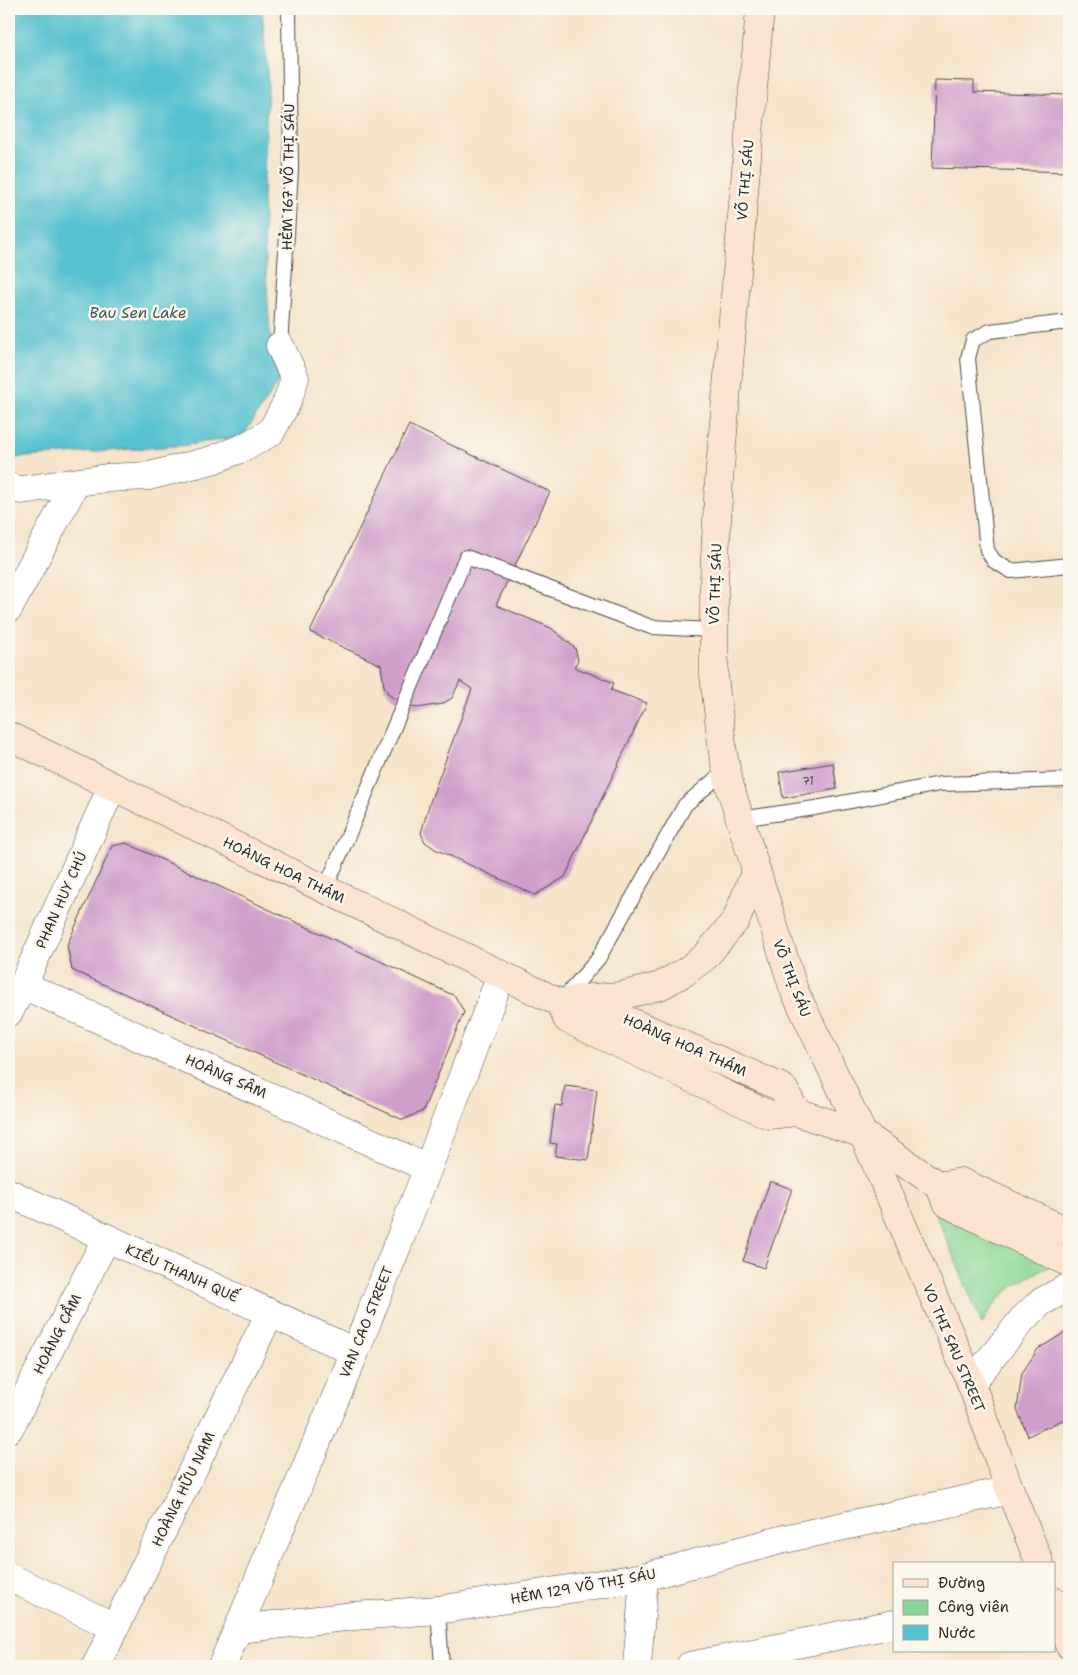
<svg xmlns="http://www.w3.org/2000/svg" width="1078" height="1675" viewBox="0 0 1078 1675" font-family="'Shantell Sans',sans-serif">
  <rect width="100%" height="100%" fill="#fbf7ec"/>
  <filter id="ink" filterUnits="userSpaceOnUse"><feTurbulence type="fractalNoise" baseFrequency=".02" numOctaves="2"/><feDisplacementMap in="SourceGraphic" scale="10" xChannelSelector="R" yChannelSelector="G"/><feConvolveMatrix kernelMatrix="1 2 1 2 8 2 1 2 1" color-interpolation-filters="sRGB"/></filter>
  <filter id="wash" filterUnits="userSpaceOnUse"><feTurbulence type="fractalNoise" baseFrequency=".0096" numOctaves="4" result="noise"/><feDisplacementMap in="SourceGraphic" scale="20" xChannelSelector="R" yChannelSelector="G"/><feGaussianBlur stdDeviation="1.12" result="paint"/><feColorMatrix in="noise" values="0 0 0 0 0 0 0 0 0 0 0 0 0 0 0 0 0 1.4 0 .05"/><feComposite in="paint" operator="in"/></filter>
  <g filter="url(#wash)">
    <rect width="100%" height="100%" fill="#f6e4cb"/>
    <!-- green -->
    <path fill="#87d695" stroke="#598060" d="M 928,1196 L 1065,1260 C 1027,1277 1002,1286 982,1324 Z"/>
    <!-- water -->
    <path fill="#56c1d0" stroke="#40767e" d="M 9,9 L 262,9 L 268,83 L 263,196 L 265,255 L 270,333 L 279,381 L 243,436 L 188,445 L 13,458 L 9,457 Z"/>
    <g id="blocks">
      <!-- building -->
      <g fill="#cf9ecb">
        <path d="M 935,80 L 974,81 L 974,92 L 1069,95 L 1069,172 L 932,168 Z"/>
        <path d="M 409,425 L 550,492 L 496,605 L 551,628 L 575,648 L 578,660 L 574,667 L 614,683 L 611,690 L 647,703 L 565,877 L 535,895 L 435,849 L 425,842 L 421,833 L 430,802 L 472,689 L 460,681 L 452,698 L 442,704 L 417,708 L 406,706 L 389,695 L 384,686 L 381,665 L 310,632 Z"/>
        <path d="M 833,763 L 837,789 L 783,798 L 779,772 Z"/>
        <path d="M 126,843 L 455,996 L 464,1012 L 423,1111 L 403,1120 L 72,970 L 67,945 L 112,846 Z"/>
        <path d="M 565,1086 L 597,1090 L 588,1160 L 555,1156 L 557,1144 L 550,1143 L 555,1105 L 562,1106 Z"/>
        <path d="M 770,1181 L 792,1189 L 764,1268 L 743,1261 Z"/>
        <path d="M 1069,1330 L 1069,1417 L 1028,1436 L 1017,1410 L 1022,1373 L 1038,1349 Z"/>
      </g>
    </g>
  </g>
  <g filter="url(#ink)">
    <use href="#blocks" fill-opacity="0" stroke="#494743" stroke-width="1"/>
    <g fill="none" stroke-linecap="round" stroke-linejoin="round">
      <!-- lane casing -->
      <g stroke="#494743" stroke-width="16">
        <g id="lane">
          <path d="M 1069,322 L 990,331 L 973,340 L 968,358 L 987,550 L 994,561 L 1011,571 L 1069,565"/>
          <path d="M 280,346 L 291,170 L 289,9"/>
          <path d="M 740,819 L 815,808 L 940,784 L 1069,780"/>
          <path d="M 325,890 L 466,557 L 651,627 L 713,630"/>
          <path d="M 563,999 L 598,959 L 685,805 L 726,770"/>
          <path d="M 438,1610 L 442,1666"/>
        </g>
      </g>
      <!-- street casing -->
      <g stroke="#494743" stroke-width="29">
        <g id="street">
          <path d="M 9,487 L 21,490 L 107,478 L 149,476 L 212,460 L 245,447 L 271,432 L 287,402 L 295,378 L 280,346"/>
          <path d="M 9,608 L 75,484"/>
          <path d="M 23,985 L 428,1168"/>
          <path d="M 9,1012 L 23,985 L 112,787"/>
          <path d="M 9,1193 L 355,1352"/>
          <path d="M 971,1383 L 1022,1320 L 1041,1302 L 1069,1287"/>
          <path d="M 9,1429 L 106,1239"/>
          <path d="M 9,1577 L 115,1627"/>
          <path d="M 238,1629 L 354,1616 L 438,1610 L 644,1577 L 784,1539 L 1010,1490"/>
          <path d="M 96,1666 L 270,1313"/>
          <path d="M 222,1666 L 355,1352 L 428,1168 L 501,975"/>
          <path d="M 637,1666 L 644,1577"/>
          <path d="M 690,1666 L 894,1624"/>
        </g>
      </g>
      <!-- secondary casing -->
      <g stroke="#494743" stroke-width="29">
        <g id="secondary">
          <path d="M 760,9 L 719,479 L 714,579 L 714,676 L 723,753 L 730,787 L 794,990 L 863,1134 L 971,1383 L 1010,1490 L 1040,1564"/>
          <path d="M 9,736 L 560,1003 L 579,999 L 620,996 L 660,986 L 685,972 L 705,957 L 736,920 L 756,870"/>
          <path d="M 583,1001 L 783,1088 L 796,1112"/>
          <path d="M 560,1003 L 567,1019 L 769,1115 L 796,1112 L 863,1134 L 939,1186 L 948,1204 L 1069,1263"/>
          <path d="M 939,1186 L 961,1182 L 1069,1232"/>
          <path d="M 1054,1601 L 1069,1645"/>
        </g>
      </g>
      <!-- lane -->
      <use href="#lane" stroke="#fff" stroke-width="14"/>
      <!-- street -->
      <use href="#street" stroke="#fff" stroke-width="28"/>
      <!-- secondary -->
      <use href="#secondary" stroke="#fde4d1" stroke-width="28"/>
    </g>
  </g>
  <g text-anchor="middle" stroke-width="5" stroke-linejoin="round" paint-order="stroke">
    <!-- number labels -->
    <g font-size="11" fill="#544853">
      <text x="808" y="785">71</text>
    </g>
    <!-- street labels -->
    <g font-size="14" fill="#2b2b2b" stroke="#fbf7ec">
      <text transform="translate(288 177) rotate(-89)" y="5">HẺM 167 VÕ THỊ SÁU</text>
      <text transform="translate(745 180) rotate(-85)" y="5">VÕ THỊ SÁU</text>
      <text transform="translate(715 584) rotate(-88)" y="5">VÕ THỊ SÁU</text>
      <text transform="translate(284 870) rotate(26)" y="5">HOÀNG HOA THÁM</text>
      <text transform="translate(61 900) rotate(-66)" y="5">PHAN HUY CHÚ</text>
      <text transform="translate(792 978) rotate(69)" y="5">VÕ THỊ SÁU</text>
      <text transform="translate(685 1045) rotate(24)" y="5">HOÀNG HOA THÁM</text>
      <text transform="translate(226 1076) rotate(24)" y="5">HOÀNG SÂM</text>
      <text transform="translate(182 1273) rotate(24)" y="5">KIỀU THANH QUẾ</text>
      <text transform="translate(366 1322) rotate(-68)" y="5">VAN CAO STREET</text>
      <text transform="translate(57 1334) rotate(-63)" y="5">HOÀNG CẦM</text>
      <text transform="translate(954 1348) rotate(67)" y="5">VO THI SAU STREET</text>
      <text transform="translate(183 1489) rotate(-64)" y="5">HOÀNG HỮU NAM</text>
      <text transform="translate(583 1586) rotate(-10)" y="5">HẺM 129 VÕ THỊ SÁU</text>
    </g>
    <!-- water labels -->
    <g font-size="15" font-style="italic" fill="#38585d" stroke="#fbf7ec">
      <text x="138" y="318">Bau Sen Lake</text>
    </g>
  </g>
  <!-- margin -->
  <rect width="1078" height="1675" fill="none" stroke="#fbf7ec" stroke-width="30"/>
  <!-- legend -->
  <rect x="893" y="1562" width="162" height="90" fill="#fbf7ec" stroke="#a8a59f"/>
  <rect x="903" y="1579" width="25" height="8" fill="#fde4d1" stroke="#a8a59f"/>
  <text x="938" y="1588" font-size="15" fill="#2b2b2b">Đường</text>
  <rect x="903" y="1600" width="25" height="15" fill="#87d695" stroke="#a8a59f"/>
  <text x="938" y="1612" font-size="15" fill="#2b2b2b">Công viên</text>
  <rect x="903" y="1625" width="25" height="15" fill="#56c1d0" stroke="#a8a59f"/>
  <text x="938" y="1638" font-size="15" fill="#2b2b2b">Nước</text>
</svg>
